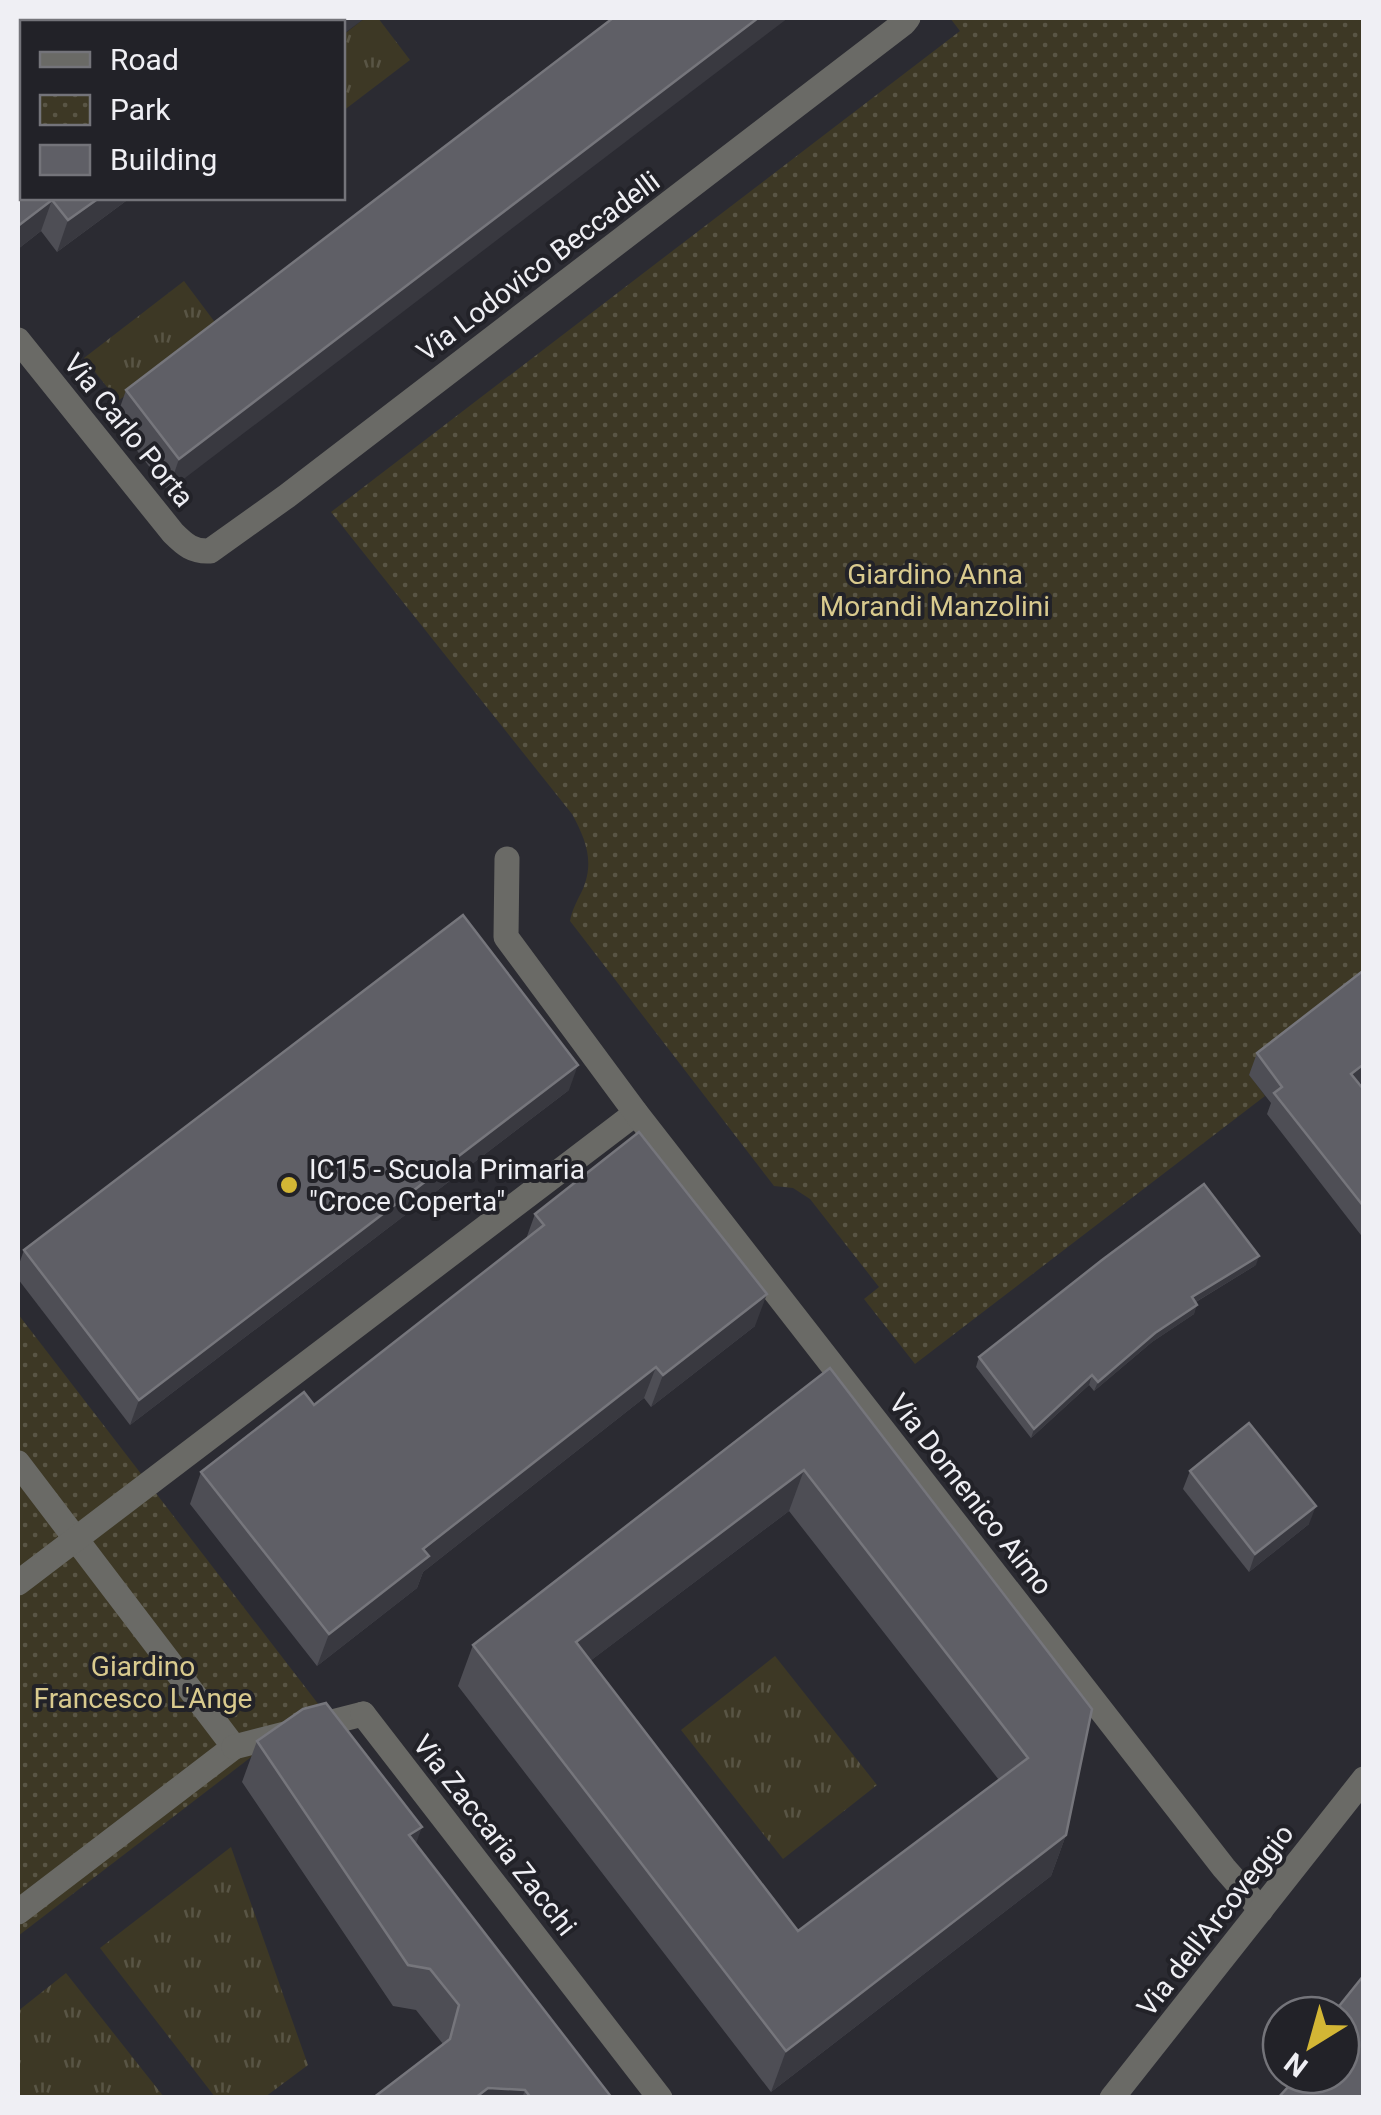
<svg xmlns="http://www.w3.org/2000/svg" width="1381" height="2115" viewBox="0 0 1381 2115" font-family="Roboto,sans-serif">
  <defs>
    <pattern id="grass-tufts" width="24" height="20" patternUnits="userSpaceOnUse" patternTransform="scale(2.5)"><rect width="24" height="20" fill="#3d3825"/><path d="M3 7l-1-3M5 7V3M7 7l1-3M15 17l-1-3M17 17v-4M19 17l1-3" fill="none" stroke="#595545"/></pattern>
    <pattern id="park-dots" width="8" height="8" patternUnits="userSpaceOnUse" patternTransform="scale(2.5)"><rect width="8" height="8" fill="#3d3825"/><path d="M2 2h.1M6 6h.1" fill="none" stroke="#595545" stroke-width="1.8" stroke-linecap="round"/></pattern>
  </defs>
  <rect width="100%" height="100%" fill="#2b2b32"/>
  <!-- grass -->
  <g fill="url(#grass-tufts)">
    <path d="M 365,18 L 378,18 L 410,60 L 343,111 L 343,35 Z"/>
    <path d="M 184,281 L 217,325 L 118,401 L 84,358 Z"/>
    <path d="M 775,1656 L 877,1785 L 783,1859 L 681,1730 Z"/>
    <path d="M 231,1847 L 308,2065 L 265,2097 L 215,2097 L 100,1948 Z"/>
    <path d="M 66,1973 L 164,2097 L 18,2097 L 18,2011 Z"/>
  </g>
  <!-- park -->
  <g fill="url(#park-dots)">
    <path d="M 950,18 L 1363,18 L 1363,986 L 1249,1074 L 1265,1096 L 915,1364 L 864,1299 L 879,1287 L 810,1199 L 793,1188 L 774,1186 L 570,921 C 572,910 577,901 582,891 C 595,862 586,840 572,814 L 331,512 L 960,31 Z"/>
    <path d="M 18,1314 L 319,1705 L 18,1936 Z"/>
  </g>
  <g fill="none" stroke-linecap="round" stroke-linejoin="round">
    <!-- pedestrian -->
    <g stroke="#6a6a66" stroke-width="25">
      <path d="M 18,1463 L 234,1747 L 18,1912"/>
      <path d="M 18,1583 L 636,1113"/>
      <path d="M 234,1747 L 363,1714"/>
    </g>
    <!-- minor -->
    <g stroke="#6a6a66" stroke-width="25">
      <path d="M 18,340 L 173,533 C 185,545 193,552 210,551 L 287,496 L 904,23 L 908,18"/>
      <path d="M 507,859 L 506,937 L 636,1113 L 1224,1868 L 1261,1910"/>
      <path d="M 363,1714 L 660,2098"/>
    </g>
    <!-- tertiary -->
    <path stroke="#6a6a66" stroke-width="25" d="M 1112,2098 L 1364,1779"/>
  </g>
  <!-- wall -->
  <g fill="#4e4e55" fill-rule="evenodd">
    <path d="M 613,18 L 168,491 L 115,422 L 126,390 Z"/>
    <path d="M 18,123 L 130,198 L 57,252 L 41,231 L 18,249 Z"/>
    <path d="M 1257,1053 L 1358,1084 L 1364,1090 L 1364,1239 L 1267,1114 L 1271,1103 L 1249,1075 Z"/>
    <path d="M 569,1090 L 130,1425 L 18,1279 L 18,1267 L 24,1250 Z"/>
    <path d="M 535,1214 L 755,1326 L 651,1407 L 644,1398 L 423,1572 L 417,1588 L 317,1666 L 190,1504 L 201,1472 L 314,1405 L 526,1239 Z"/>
    <path d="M 1256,1265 L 1196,1302 L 1194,1314 L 1152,1342 L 1094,1391 L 1089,1385 L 1031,1438 L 976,1367 L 979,1357 Z"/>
    <path d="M 830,1368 L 1092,1709 L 1066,1835 L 1051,1876 L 771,2092 L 458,1686 L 473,1645 ZM 789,1511 L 999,1780 L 798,1931 L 590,1661 Z"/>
    <path d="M 1190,1471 L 1309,1524 L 1249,1572 L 1183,1489 Z"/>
    <path d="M 257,1741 L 416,1844 L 612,2098 L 373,2098 L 443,2044 L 416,2010 L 393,2006 L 242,1782 Z"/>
  </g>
  <!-- shaded-wall -->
  <g fill="#393940">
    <path d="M 335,18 L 365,18 L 342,35 L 342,22 L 328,22 Z"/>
    <path d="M 758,18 L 788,18 L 168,491 L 179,459 Z"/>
    <path d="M 99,198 L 130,198 L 57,252 L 68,220 Z"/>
    <path d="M 52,200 L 41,231 L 18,249 L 18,226 Z"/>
    <path d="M 1364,1064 L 1364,1080 L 1343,1096 L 1351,1074 Z"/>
    <path d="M 578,1065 L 569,1090 L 130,1425 L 139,1400 Z"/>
    <path d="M 1259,1256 L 1256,1265 L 1189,1306 L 1192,1297 Z"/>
    <path d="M 767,1294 L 755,1326 L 651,1407 L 663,1375 Z"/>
    <path d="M 1197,1305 L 1194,1314 L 1152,1342 L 1094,1391 L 1098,1382 L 1155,1333 Z"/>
    <path d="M 656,1367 L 644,1398 L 423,1572 L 417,1588 L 317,1666 L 329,1634 L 423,1549 Z"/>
    <path d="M 1092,1375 L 1089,1385 L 1031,1438 L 1034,1429 Z"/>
    <path d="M 804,1470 L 789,1511 L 561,1683 L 576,1642 Z"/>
    <path d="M 1316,1506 L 1309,1524 L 1249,1572 L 1255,1554 Z"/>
    <path d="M 422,1827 L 407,1868 L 409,1835 Z"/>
    <path d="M 1066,1835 L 1051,1876 L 771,2092 L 786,2051 Z"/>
    <path d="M 488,2088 L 525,2090 L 522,2098 L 475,2098 Z"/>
  </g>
  <!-- building -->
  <g fill="#5f5f66" stroke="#76767c" stroke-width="2.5" fill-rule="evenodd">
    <path d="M 156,18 L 335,18 L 328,22 L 149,22 Z"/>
    <path d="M 613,18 L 758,18 L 179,459 L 126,390 Z"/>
    <path d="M 22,119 L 22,198 L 99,198 L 68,220 L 52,200 L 18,226 L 18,123 Z"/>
    <path d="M 463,915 L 578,1065 L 139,1400 L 24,1250 Z"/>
    <path d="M 1364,970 L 1364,1064 L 1351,1074 L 1364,1090 L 1364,1207 L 1274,1093 L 1282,1087 L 1257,1053 Z"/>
    <path d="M 639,1132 L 767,1294 L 663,1375 L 656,1367 L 423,1549 L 429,1556 L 329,1634 L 201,1472 L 304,1392 L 314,1405 L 544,1225 L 535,1214 Z"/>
    <path d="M 1204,1184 L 1259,1256 L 1192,1297 L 1197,1305 L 1155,1333 L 1098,1382 L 1092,1375 L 1034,1429 L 979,1357 L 1102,1260 Z"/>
    <path d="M 830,1368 L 1092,1709 L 1066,1835 L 786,2051 L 473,1645 ZM 804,1470 L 1028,1758 L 798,1931 L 576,1642 Z"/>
    <path d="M 1249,1423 L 1316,1506 L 1255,1554 L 1190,1471 Z"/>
    <path d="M 326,1703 L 422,1827 L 409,1835 L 612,2098 L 531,2098 L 525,2090 L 488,2088 L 475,2098 L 373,2098 L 450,2039 L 459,2005 L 430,1969 L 408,1965 L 257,1741 L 303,1709 Z"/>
    <path d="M 1364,1975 L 1364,2098 L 1278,2098 L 1299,2075 L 1341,2075 L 1341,2015 L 1332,2015 Z"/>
  </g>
  <!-- markers -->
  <circle fill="#d3b635" stroke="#222228" stroke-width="4" cx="289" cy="1185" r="10"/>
  <g text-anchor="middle" stroke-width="8" stroke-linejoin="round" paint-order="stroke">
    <!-- street labels -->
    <g font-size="28" fill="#efeff4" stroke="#222228">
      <text transform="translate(538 266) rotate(-37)" y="10">Via Lodovico Beccadelli</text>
      <text transform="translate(129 430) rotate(51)" y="10">Via Carlo Porta</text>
      <text transform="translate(971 1494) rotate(52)" y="10">Via Domenico Aimo</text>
      <text transform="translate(495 1835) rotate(52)" y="10">Via Zaccaria Zacchi</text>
      <text transform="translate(1215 1920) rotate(-52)" y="10">Via dell'Arcoveggio</text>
    </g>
    <!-- park labels -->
    <g font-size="28" fill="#d9ca8e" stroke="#222228">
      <text x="935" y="584">Giardino Anna<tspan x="935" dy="32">Morandi Manzolini</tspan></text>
      <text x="143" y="1676">Giardino<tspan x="143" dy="32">Francesco L'Ange</tspan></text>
    </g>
    <!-- poi labels -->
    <g font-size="28" fill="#efeff4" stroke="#222228" text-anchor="start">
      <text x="309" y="1179">IC15 - Scuola Primaria<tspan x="309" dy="32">"Croce Coperta"</tspan></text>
    </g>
  </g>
  <!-- border -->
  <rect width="1381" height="2115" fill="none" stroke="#efeff4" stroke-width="40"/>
  <!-- legend -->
  <rect x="20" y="20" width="325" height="180" fill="#222228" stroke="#74747a" stroke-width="2.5"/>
  <rect x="40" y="52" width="50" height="15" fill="#6a6a66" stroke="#74747a" stroke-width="2.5"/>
  <text x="110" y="70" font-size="30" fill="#efeff4">Road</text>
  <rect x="40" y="95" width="50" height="30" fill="url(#park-dots)" stroke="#74747a" stroke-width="2.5"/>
  <text x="110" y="120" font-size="30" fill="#efeff4">Park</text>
  <rect x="40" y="145" width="50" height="30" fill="#5f5f66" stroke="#74747a" stroke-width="2.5"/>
  <text x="110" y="170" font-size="30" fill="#efeff4">Building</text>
  <!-- north arrow -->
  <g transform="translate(1311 2045) rotate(217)"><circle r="48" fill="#222228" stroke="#74747a" stroke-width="2.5"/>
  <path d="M0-8L18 38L0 25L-18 38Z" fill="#d3b635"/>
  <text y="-15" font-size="28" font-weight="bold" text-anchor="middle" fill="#efeff4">N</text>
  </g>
</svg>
